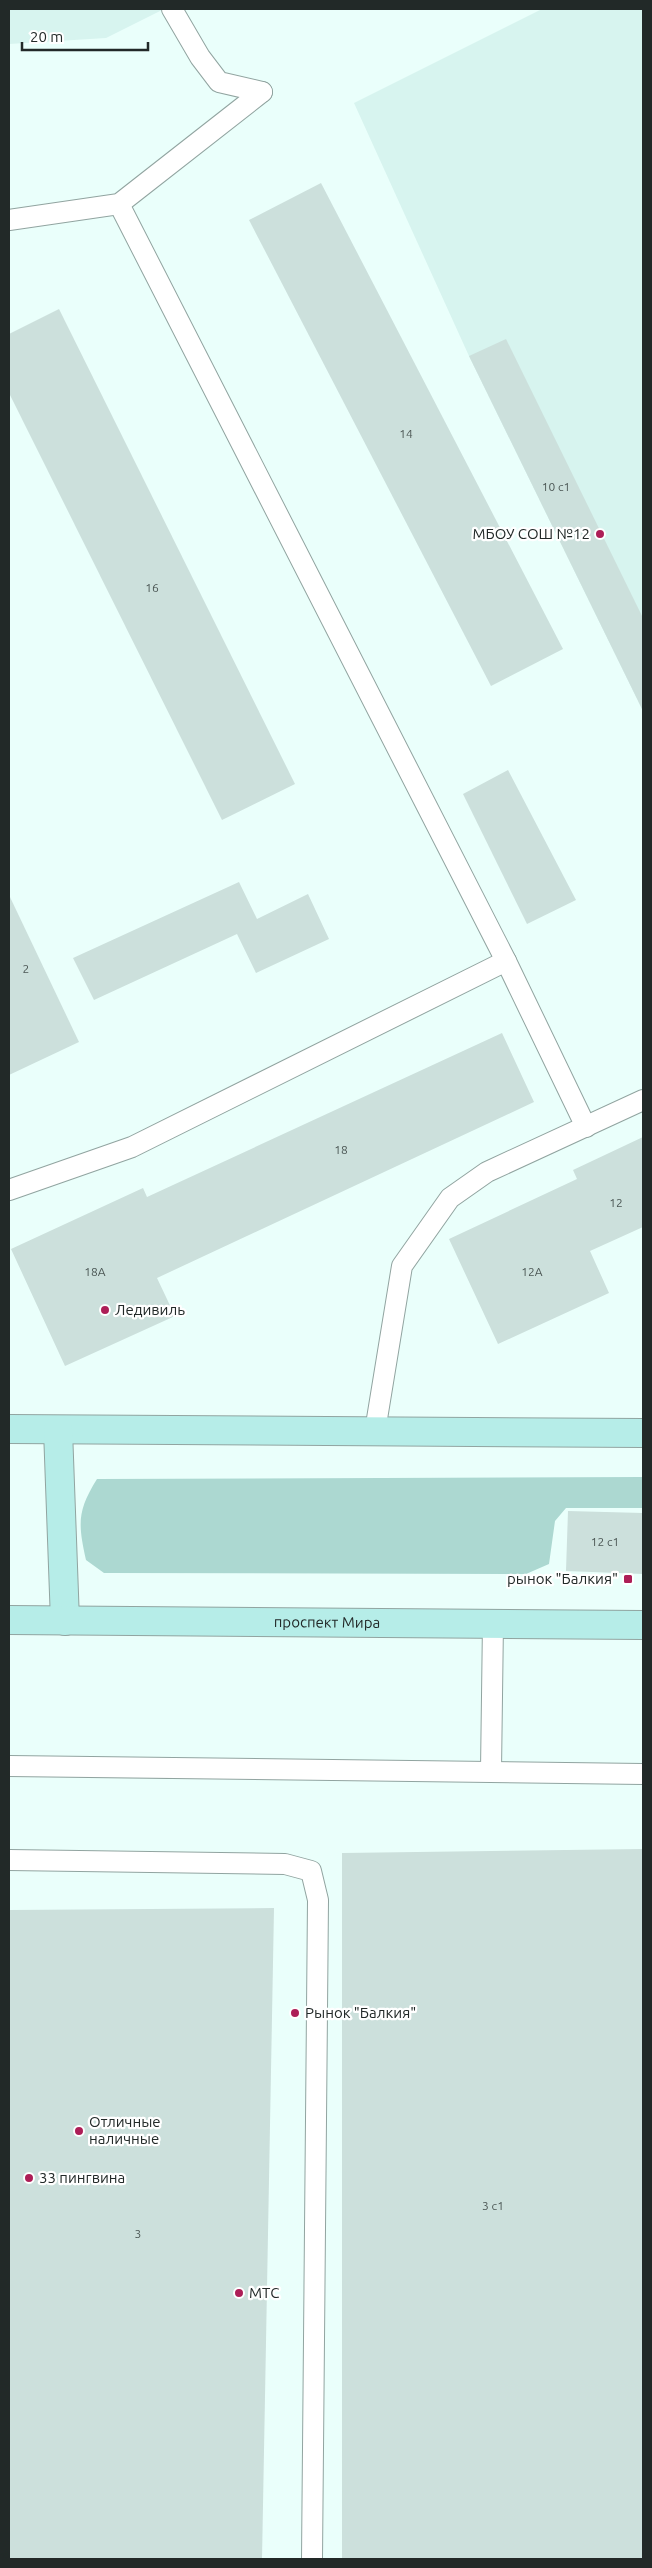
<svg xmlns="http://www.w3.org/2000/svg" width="652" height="2568" viewBox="0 0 652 2568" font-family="Ubuntu,sans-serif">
  <rect width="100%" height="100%" fill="#eafffb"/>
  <!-- built -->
  <g fill="#d7f4ef">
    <path d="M 9,9 L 164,9 L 106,38 L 9,44 Z"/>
    <path d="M 542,9 L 643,9 L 643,711 L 469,356 L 354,103 Z"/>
  </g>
  <!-- green -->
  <path fill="#acd8d1" d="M 643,1477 L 643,1508 L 566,1508 L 555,1521 L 549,1564 L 526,1574 L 104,1573 L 86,1560 C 78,1524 77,1511 97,1479 Z"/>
  <!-- building -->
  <g fill="#cce0dc">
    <path d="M 321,183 L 563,649 L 491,686 L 249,220 Z"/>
    <path d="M 59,309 L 295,784 L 222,820 L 9,393 L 9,334 Z"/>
    <path d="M 506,339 L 643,618 L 643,711 L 469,356 Z"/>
    <path d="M 508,770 L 576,900 L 527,924 L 463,794 Z"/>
    <path d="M 239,882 L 257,919 L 308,894 L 329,939 L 256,973 L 237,934 L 94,1000 L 73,958 Z"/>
    <path d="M 9,895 L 79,1042 L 9,1075 Z"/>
    <path d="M 502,1033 L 534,1102 L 157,1278 L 175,1316 L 65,1366 L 11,1249 L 143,1188 L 147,1197 Z"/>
    <path d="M 643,1137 L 643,1227 L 590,1251 L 609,1293 L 498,1344 L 449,1239 L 577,1179 L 573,1170 Z"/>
    <path d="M 568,1511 L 643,1513 L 643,1574 L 566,1571 Z"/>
    <path d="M 643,1849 L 643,2559 L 342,2559 L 342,1853 Z"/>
    <path d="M 274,1908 L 262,2559 L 9,2559 L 9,1910 Z"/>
  </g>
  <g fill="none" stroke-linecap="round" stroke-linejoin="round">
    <!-- lane casing -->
    <g stroke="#91a4a0" stroke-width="22">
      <g id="lane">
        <path d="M 172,9 L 200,57 L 219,82 L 262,92"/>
        <path d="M 119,204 L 506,961 L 586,1127"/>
        <path d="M 9,220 L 119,204 L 262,92"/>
        <path d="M 9,1190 L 132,1147 L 506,961"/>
        <path d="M 375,1431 L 402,1266 L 450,1198 L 487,1172 L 643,1100"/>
        <path d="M 9,1766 L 643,1774"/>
        <path d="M 491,1770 L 493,1622"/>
        <path d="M 9,1860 L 285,1864 L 311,1871 L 318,1900 L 312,2559"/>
      </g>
    </g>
    <!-- secondary casing -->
    <g stroke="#91a4a0" stroke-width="30">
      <g id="secondary">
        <path d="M 9,1429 L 643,1433"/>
        <path d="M 58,1430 L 65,1621"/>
        <path id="s1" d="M 9,1620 L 643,1625"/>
      </g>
    </g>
    <!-- lane -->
    <use href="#lane" stroke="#fff" stroke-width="20"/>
    <!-- secondary -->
    <use href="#secondary" stroke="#b6ede8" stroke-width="28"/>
  </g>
  <!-- markers -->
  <g fill="#ad1e57" stroke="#fff" stroke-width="2">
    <circle cx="600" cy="534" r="5"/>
    <circle cx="105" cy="1310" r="5"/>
    <rect x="623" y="1574" width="10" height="10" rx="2.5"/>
    <circle cx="295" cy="2013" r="5"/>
    <circle cx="79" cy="2131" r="5"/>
    <circle cx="29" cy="2178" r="5"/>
    <circle cx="239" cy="2293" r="5"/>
  </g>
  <g text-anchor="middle" stroke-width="4.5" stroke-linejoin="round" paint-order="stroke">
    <!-- number labels -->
    <g font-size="12" fill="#4c5755">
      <text x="406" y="438">14</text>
      <text x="556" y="491">10 с1</text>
      <text x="152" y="592">16</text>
      <text x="26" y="973">2</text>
      <text x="341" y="1154">18</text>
      <text x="616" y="1207">12</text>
      <text x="95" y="1276">18А</text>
      <text x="532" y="1276">12А</text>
      <text x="605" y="1546">12 с1</text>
      <text x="493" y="2210">3 с1</text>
      <text x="138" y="2238">3</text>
    </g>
    <!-- poi labels -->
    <g font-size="15" fill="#222928" stroke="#fff" text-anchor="start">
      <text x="590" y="539" text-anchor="end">МБОУ СОШ №12</text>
      <text x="115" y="1315">Ледивиль</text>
      <text x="618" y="1584" text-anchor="end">рынок "Балкия"</text>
      <text x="305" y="2018">Рынок "Балкия"</text>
      <text x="89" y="2127">Отличные<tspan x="89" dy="17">наличные</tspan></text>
      <text x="39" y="2183">33 пингвина</text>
      <text x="249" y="2298">МТС</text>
    </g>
    <!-- street labels -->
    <g font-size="15" fill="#222928" stroke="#fff">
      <text dy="5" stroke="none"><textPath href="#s1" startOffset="318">проспект Мира</textPath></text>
    </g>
  </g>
  <!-- border -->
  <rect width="652" height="2568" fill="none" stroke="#222928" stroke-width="20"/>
  <!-- scale -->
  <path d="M22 42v8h126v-8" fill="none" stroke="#222928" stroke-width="2.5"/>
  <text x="30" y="42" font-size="15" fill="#222928" stroke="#ffffff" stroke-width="4" paint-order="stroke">20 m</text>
</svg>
